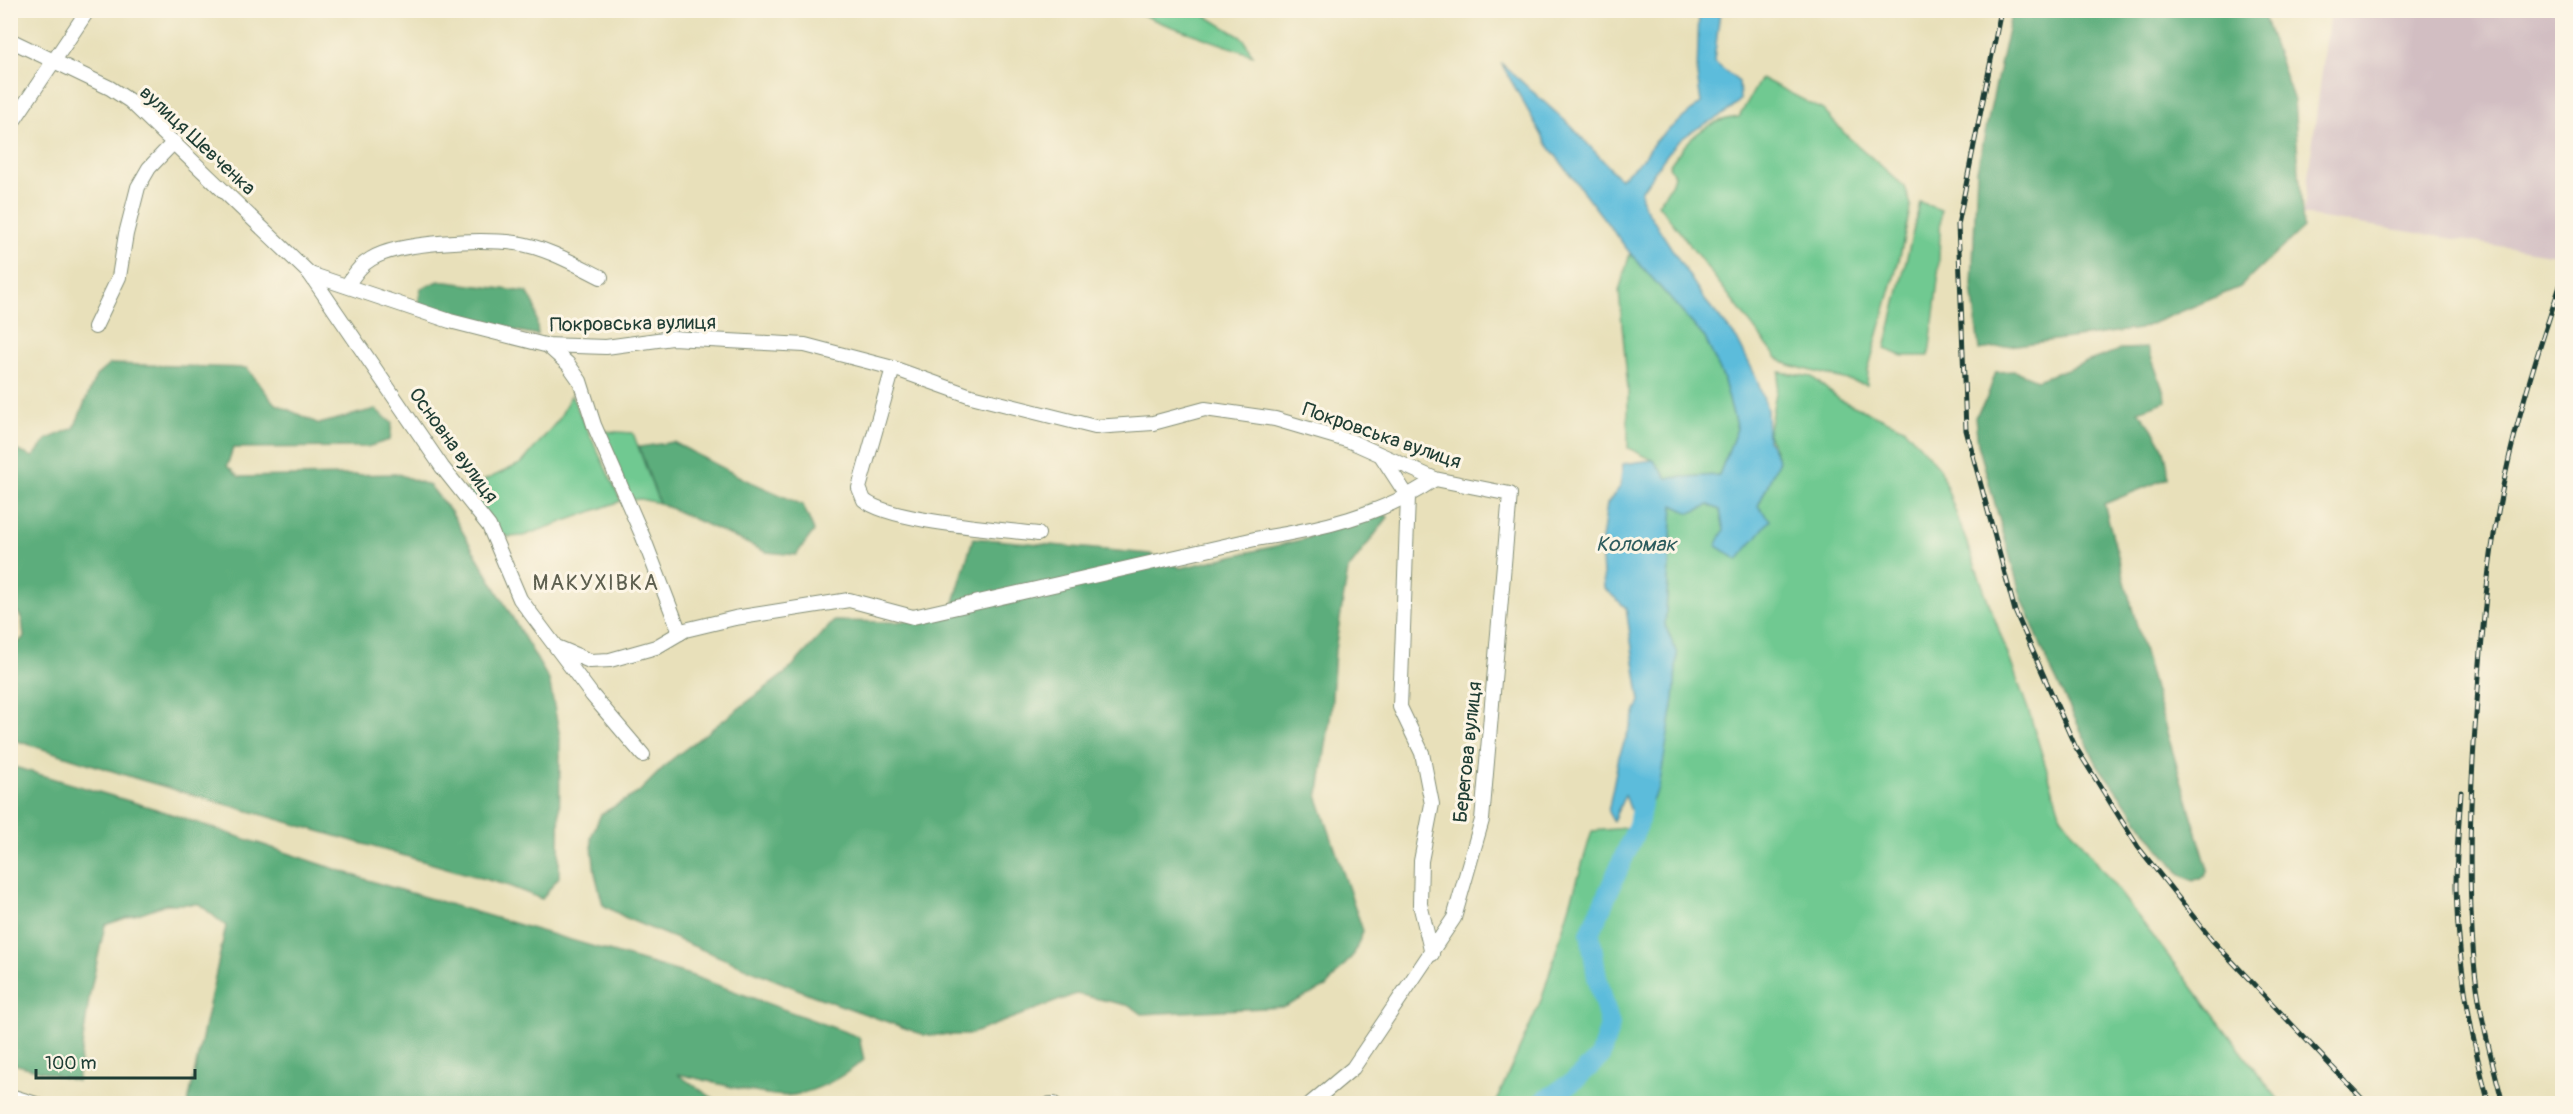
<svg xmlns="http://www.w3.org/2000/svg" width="2573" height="1114" viewBox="0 0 2573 1114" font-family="Pangolin,sans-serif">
  <rect width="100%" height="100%" fill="#fcf5e5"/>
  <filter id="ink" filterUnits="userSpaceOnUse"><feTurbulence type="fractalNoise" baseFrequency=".0167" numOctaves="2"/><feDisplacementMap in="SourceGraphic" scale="12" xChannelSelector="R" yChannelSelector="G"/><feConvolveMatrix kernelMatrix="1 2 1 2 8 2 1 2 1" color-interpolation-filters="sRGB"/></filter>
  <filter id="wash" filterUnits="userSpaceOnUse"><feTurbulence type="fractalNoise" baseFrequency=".008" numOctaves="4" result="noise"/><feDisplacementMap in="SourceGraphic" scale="24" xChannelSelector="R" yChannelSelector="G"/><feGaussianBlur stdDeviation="1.35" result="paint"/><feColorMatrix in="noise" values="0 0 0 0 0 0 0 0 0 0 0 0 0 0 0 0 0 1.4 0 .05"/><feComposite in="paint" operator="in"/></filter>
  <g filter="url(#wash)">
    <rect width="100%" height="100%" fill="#e8e0ba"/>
    <!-- industrial -->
    <path fill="#d2bec2" d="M 2330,11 L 2562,11 L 2562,256 L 2303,215 Z"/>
    <!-- green -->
    <g fill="#70c991" stroke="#488362" stroke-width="1.5">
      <path d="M 1134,11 L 1198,11 L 1244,39 L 1252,55 L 1159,22 Z"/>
      <path d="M 1761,78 L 1823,110 L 1847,136 L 1905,187 L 1911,205 L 1900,256 L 1868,370 L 1867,385 L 1789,365 L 1777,358 L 1658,204 L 1671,185 L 1674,175 L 1669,166 C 1686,141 1706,119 1739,117 Z"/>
      <path d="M 1920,202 L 1941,210 L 1938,280 L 1929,356 L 1903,356 L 1885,349 Z"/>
      <path d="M 1630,253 L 1705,338 L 1723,377 L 1737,429 L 1719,475 L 1667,478 L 1653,460 L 1628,448 L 1628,390 L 1619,291 Z"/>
      <path d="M 1780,372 L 1812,377 L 1840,400 L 1904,428 L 1939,467 L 2029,712 L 2061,816 L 2281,1103 L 1495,1104 L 1542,998 L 1592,831 L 1637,827 L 1656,793 L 1677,653 L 1665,625 L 1673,505 L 1690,513 L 1709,505 L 1720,510 L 1724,530 L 1758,506 L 1779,460 L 1768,434 Z"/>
      <path d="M 571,395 L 621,501 L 523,536 L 509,537 L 500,534 L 466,489 L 522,463 L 559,419 Z"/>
      <path d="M 600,431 L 633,433 L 659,503 L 640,499 L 631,500 Z"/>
    </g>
    <!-- forest -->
    <g fill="#5cad7b" stroke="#3e7558" stroke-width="1.5">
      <path d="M 2012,11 L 2262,11 L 2294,101 L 2303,228 L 2240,287 L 2139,329 L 1979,350 L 1972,286 L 1977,170 Z"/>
      <path d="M 439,281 L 527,292 L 535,305 L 538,335 L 479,323 L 418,303 L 421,288 Z"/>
      <path d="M 2148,348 L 2167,401 L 2138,411 C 2156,431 2169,451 2168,478 L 2104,504 L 2154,689 L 2208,870 L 2205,876 L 2193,881 L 2181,875 L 2158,847 L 2097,764 L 2048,663 L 2021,596 L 1978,444 L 1975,417 L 1986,400 L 1996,372 L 2015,371 L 2037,380 L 2122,349 Z"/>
      <path d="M 110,364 L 247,368 L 274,403 L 319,424 L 375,409 L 392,423 L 390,440 L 367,447 L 233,448 L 227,466 L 239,477 L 398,474 L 430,486 L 451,512 L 549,680 L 560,737 L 559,877 L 542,899 L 509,886 L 138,779 L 11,739 L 11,650 L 24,637 L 22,619 L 11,602 L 11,448 L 33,457 L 47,439 L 74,428 L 96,376 Z"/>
      <path d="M 673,442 L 744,479 L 803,505 L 814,531 L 796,555 L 766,552 L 659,503 L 639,447 Z"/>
      <path d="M 1372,503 L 1388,517 L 1348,570 L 1335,650 L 1331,712 L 1318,798 L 1363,931 L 1354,954 L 1326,987 L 1284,1007 L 1142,1014 L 1131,1006 L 1076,994 L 968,1035 L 924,1035 L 812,995 L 628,919 L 603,905 L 595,873 L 591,837 L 601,814 L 638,793 L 671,760 L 788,671 L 834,621 L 894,622 L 950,616 L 973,538 L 1150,554 L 1181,568 L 1305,539 Z"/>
      <path d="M 11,766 L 156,809 L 377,883 L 690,975 L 859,1037 L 864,1060 C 844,1076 821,1090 794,1095 C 768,1100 706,1079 677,1074 L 720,1103 L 188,1103 L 226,926 L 199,904 L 167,904 L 105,925 L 90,993 L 77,1081 L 14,1064 L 11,1066 Z"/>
    </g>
    <!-- water -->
    <path fill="#5cbcdb" stroke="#3e7c88" stroke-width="1.5" d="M 1699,11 L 1720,11 L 1714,62 L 1739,82 L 1740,100 C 1724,119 1697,124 1678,142 C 1664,155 1653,176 1641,191 L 1643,204 L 1704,299 L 1737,339 L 1756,377 L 1767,409 L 1768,440 L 1779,460 L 1758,506 L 1770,520 L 1738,560 L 1716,546 L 1724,530 L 1720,510 L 1709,505 L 1690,513 L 1673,505 L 1665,625 L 1677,653 L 1674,699 L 1659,788 L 1637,827 L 1625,795 L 1613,821 L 1608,812 L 1619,756 L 1640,701 L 1626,608 L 1604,588 L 1601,546 L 1607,504 L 1620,487 L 1623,464 L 1653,460 L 1667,478 L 1719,475 L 1737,429 L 1723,377 L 1705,338 L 1630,253 L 1547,144 L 1501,63 L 1572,127 L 1620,179 L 1644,158 L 1655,141 L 1701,103 L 1697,75 Z"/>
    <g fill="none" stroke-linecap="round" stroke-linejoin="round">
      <!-- river -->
      <path stroke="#5cbcdb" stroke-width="20" d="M 1539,1104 L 1574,1081 L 1600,1057 L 1610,1025 L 1597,977 L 1590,933 L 1638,825 L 1642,803"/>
    </g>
  </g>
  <g filter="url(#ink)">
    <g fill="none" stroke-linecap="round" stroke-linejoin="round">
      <!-- minor casing -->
      <g stroke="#848e77" stroke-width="16">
        <g id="minor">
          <path d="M 10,40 L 110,88 L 130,101 L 310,274 L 442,467 L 489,526 L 520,599 L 592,695 L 643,755"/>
          <path d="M 10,126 L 88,10"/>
          <path d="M 310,274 L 450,321 L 545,345 L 606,347 L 672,338 L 805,345 L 893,368 L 971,396 L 1095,427 L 1153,423 L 1205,409 L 1275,419 L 1350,441 L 1435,479 L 1510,494 L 1482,820 L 1454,918 L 1353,1068 L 1310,1104"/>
          <path d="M 347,286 C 353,276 360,265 371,259 C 400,241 482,239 516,243 C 545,247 575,264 601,277"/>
          <path d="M 95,327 L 119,277 L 126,234 L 138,187 L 149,168 L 174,142"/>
          <path d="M 548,346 L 568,364 L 580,381 L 594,425 L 643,537 L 680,633"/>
          <path d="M 893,368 L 861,481 L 859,488 L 864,500 C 890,522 1000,529 1038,534"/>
          <path d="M 1382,457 L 1408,497 L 1400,707 L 1422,753 L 1432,804 L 1421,861 L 1420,904 L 1432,954"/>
          <path d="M 559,648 L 590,661 L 610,660 L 656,647 L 685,630 L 735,618 L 849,600 L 913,617 L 1255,539 C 1317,530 1383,515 1435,479"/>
          <path d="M 10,1096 L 36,1104"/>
          <path d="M 1050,1104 L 1054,1104"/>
        </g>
      </g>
      <!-- minor -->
      <use href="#minor" stroke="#fff" stroke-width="14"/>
      <!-- rail casing -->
      <g stroke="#1f3d34" stroke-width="5">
        <g id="rail">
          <path d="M 2001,10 L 1958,225 L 1966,430 L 2015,611 L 2075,746 L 2138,847 L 2212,940 L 2367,1104"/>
          <path d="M 2461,792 C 2459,824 2456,856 2456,888 C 2458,961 2469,1030 2488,1100"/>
          <path d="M 2503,1104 C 2491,1057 2478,1009 2474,961 C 2467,875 2470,788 2477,702 C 2482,639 2486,575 2498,512 C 2512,433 2536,356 2562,280"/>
        </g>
      </g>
      <!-- rail -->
      <use href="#rail" stroke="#fcf5e5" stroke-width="3" stroke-dasharray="9" stroke-linecap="butt"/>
    </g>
  </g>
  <g text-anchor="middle" stroke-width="6" stroke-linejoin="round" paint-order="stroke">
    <!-- street labels -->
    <g font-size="20" fill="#1f3d34" stroke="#fcf5e5">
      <text transform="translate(198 140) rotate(43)" y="7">вулиця Шевченка</text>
      <text transform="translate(633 323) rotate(-1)" y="7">Покровська вулиця</text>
      <text transform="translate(1382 435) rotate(19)" y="7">Покровська вулиця</text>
      <text transform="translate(454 445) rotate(54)" y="7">Основна вулиця</text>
      <text transform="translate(1467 752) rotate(-84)" y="7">Берегова вулиця</text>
    </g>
    <!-- water labels -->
    <g font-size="21" font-style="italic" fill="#2e5d5e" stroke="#fcf5e5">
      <text x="1636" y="551">Коломак</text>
    </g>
    <!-- quarter labels -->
    <g font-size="22" letter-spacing="1.5" fill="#5d5f4f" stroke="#fcf5e5">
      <text x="596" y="590">МАКУХІВКА</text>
    </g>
  </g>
  <!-- margin -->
  <rect width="2573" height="1114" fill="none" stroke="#fcf5e5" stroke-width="36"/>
  <!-- scale -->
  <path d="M36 1069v9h159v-9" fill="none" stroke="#1f3d34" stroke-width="3"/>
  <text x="45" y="1069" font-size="18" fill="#1f3d34" stroke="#fcf5e5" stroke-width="4.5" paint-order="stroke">100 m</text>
</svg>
